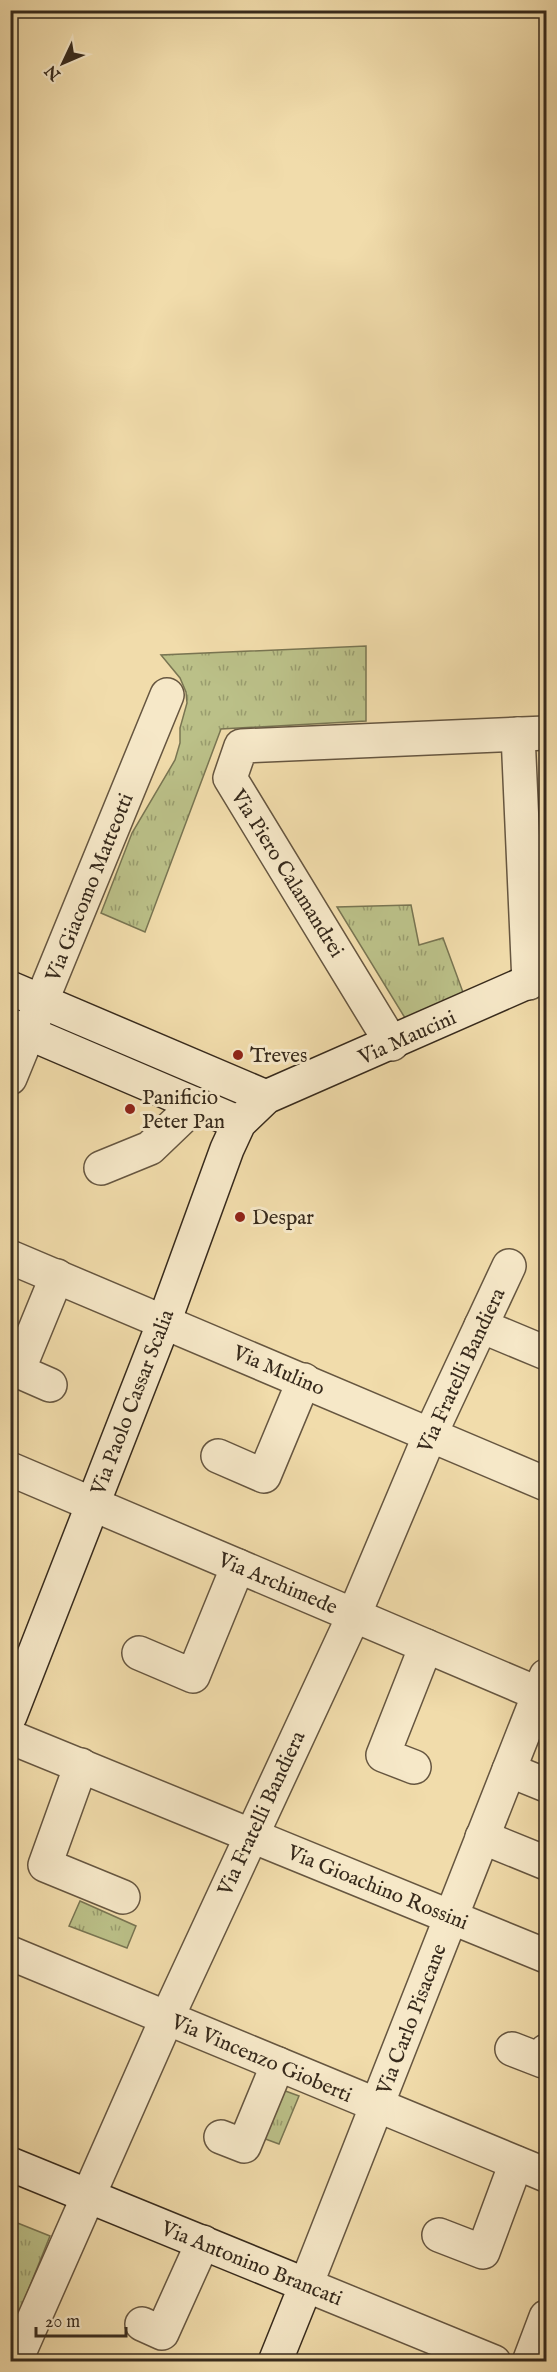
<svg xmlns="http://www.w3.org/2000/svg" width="557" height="2372" viewBox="0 0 557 2372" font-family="'IM FELL English',serif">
  <defs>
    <pattern id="grass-tufts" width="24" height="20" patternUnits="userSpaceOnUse" patternTransform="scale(1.5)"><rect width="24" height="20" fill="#bbc088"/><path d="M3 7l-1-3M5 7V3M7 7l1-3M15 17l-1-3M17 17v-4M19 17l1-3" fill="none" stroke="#999c6e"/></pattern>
  </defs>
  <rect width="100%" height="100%" fill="#f1dcab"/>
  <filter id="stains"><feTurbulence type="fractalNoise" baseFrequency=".00333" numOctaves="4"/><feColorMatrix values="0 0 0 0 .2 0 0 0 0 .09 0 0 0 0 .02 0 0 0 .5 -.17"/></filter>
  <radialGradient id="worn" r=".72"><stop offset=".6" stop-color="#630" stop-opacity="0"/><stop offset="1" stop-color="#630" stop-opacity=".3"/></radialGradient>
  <!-- grass -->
  <g fill="url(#grass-tufts)" stroke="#797552" stroke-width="1.5">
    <path d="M 366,646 L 366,721 L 221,729 L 145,932 L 101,913 L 132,833 L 175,760 L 180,743 L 180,728 L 187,703 L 186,692 L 180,678 L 161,655 Z"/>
    <path d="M 411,905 L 419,945 L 443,938 L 464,995 L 405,1018 L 337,907 Z"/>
    <path d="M 80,1901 L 136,1926 L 127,1948 L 69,1926 Z"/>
    <path d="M 280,2089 L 299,2096 L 279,2144 L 260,2137 Z"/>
    <path d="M 10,2220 L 50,2236 L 11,2333 L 10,2333 Z"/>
  </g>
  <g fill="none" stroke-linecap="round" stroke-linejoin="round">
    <!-- street casing -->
    <g stroke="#665640" stroke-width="36">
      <g id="street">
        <path d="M 518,734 L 529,983"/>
        <path d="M 392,1044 L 230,778 L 241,746 L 546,733"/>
        <path d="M 10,1078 L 167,695"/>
        <path d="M 101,1168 L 150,1148 L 196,1104"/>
        <path d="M 10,1257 L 546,1484"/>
        <path d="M 481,1326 L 546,1353"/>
        <path d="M 10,1368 L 18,1371 L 57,1276"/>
        <path d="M 18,1371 L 50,1385"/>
        <path d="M 218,1456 L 264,1476 L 304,1380"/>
        <path d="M 10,1469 L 546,1697"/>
        <path d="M 139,1653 L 193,1676 L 238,1566"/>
        <path d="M 10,1737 L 546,1956"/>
        <path d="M 81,1765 L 45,1865 L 123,1897"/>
        <path d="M 414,1767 L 383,1755 L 426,1646"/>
        <path d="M 509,1770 L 546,1785"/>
        <path d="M 482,1837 L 546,1863"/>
        <path d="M 10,1953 L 546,2175"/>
        <path d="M 512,2049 L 543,2061 L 546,2051"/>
        <path d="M 221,2137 L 244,2146 L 278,2064"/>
        <path d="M 439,2235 L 483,2252 L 516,2163"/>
        <path d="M 142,2324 L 162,2333 L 203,2242"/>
        <path d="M 15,2362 L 167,2018 L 354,1615 L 430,1435 L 509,1266"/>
        <path d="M 494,2362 L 306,2285 L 546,1676"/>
        <path d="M 529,2362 L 546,2317"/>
      </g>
    </g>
    <!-- secondary casing -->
    <g stroke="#372a1c" stroke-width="36">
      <g id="secondary">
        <path d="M 10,988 L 266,1097"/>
        <path d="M 10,1025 L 239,1123"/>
        <path d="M 10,1716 L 164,1322 L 227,1149 L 239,1123 L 266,1097 L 546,974"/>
        <path d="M 10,2164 L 306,2285 L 275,2362"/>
      </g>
    </g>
    <!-- street -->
    <use href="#street" stroke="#f6e8c8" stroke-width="33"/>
    <!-- secondary -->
    <use href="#secondary" stroke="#f6e8c8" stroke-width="33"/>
  </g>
  <!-- markers -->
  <g fill="#8f2418" stroke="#f6e8c8" stroke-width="2">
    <circle cx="238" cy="1055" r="6"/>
    <circle cx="130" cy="1109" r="6"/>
    <circle cx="240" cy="1217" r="6"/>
  </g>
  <g text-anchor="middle" stroke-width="6" stroke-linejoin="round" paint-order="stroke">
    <!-- street labels -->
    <g font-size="21" fill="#372a1c" stroke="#f6e8c8">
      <text transform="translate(288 873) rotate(58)" y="7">Via Piero Calamandrei</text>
      <text transform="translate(89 887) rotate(-68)" y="7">Via Giacomo Matteotti</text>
      <text transform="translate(407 1037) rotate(-24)" y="7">Via Maucini</text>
      <text transform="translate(279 1370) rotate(23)" y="7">Via Mulino</text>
      <text transform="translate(461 1370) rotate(-65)" y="7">Via Fratelli Bandiera</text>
      <text transform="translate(132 1402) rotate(-69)" y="7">Via Paolo Cassar Scalia</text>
      <text transform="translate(278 1583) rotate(23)" y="7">Via Archimede</text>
      <text transform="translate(261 1813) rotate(-65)" y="7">Via Fratelli Bandiera</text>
      <text transform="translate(378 1887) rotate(22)" y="7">Via Gioachino Rossini</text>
      <text transform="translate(411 2019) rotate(-69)" y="7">Via Carlo Pisacane</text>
      <text transform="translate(262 2058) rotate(23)" y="7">Via Vincenzo Gioberti</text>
      <text transform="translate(252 2263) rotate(22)" y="7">Via Antonino Brancati</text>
    </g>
    <!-- poi labels -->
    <g font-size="21" fill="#372a1c" stroke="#f6e8c8" text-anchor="start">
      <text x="250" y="1062">Treves</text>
      <text x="142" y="1104">Panificio<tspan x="142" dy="24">Peter Pan</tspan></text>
      <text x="252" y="1224">Despar</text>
    </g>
  </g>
  <!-- margin -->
  <rect width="557" height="2372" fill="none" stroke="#f1dcab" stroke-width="36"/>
  <rect x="12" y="12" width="533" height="2348" fill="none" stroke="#372a1c" stroke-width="3"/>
  <rect x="18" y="18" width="521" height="2336" fill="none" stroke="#372a1c" stroke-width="1.5"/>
  <!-- north arrow -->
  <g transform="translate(63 63) rotate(226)" stroke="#f6e8c8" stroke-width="4.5" paint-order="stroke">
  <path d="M0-4.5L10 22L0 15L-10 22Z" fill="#372a1c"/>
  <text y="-9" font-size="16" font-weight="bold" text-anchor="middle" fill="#372a1c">N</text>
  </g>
  <!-- scale -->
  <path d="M36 2327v9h90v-9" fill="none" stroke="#372a1c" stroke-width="3"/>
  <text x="45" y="2327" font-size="18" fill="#372a1c" stroke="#f6e8c8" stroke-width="4.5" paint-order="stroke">20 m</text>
  <rect width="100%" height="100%" filter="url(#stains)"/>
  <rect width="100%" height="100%" fill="url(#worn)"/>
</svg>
